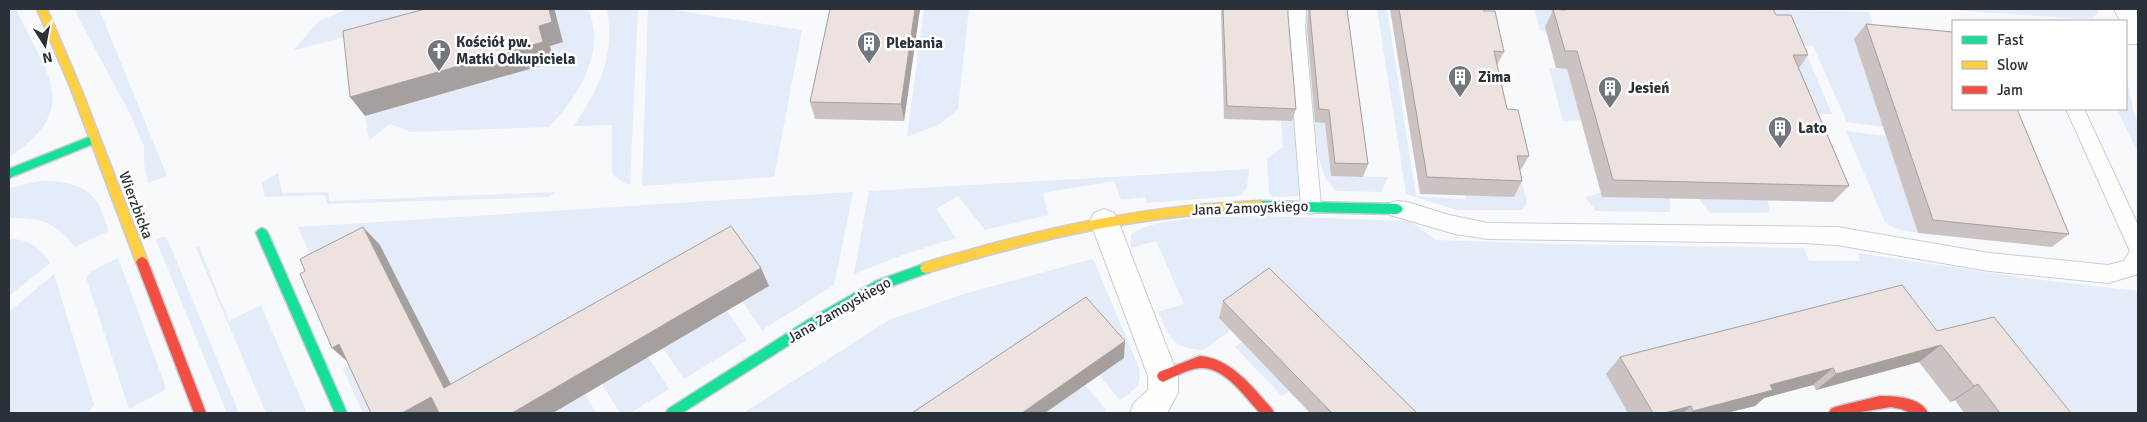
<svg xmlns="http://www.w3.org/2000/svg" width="2147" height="422" viewBox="0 0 2147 422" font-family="Signika,sans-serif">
  <rect width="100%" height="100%" fill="#f7f9fc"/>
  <!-- green -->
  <g fill="#e4ecf9">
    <path d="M 9,9 L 16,9 C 44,71 85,108 9,157 Z"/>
    <path d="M 76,9 L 99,9 L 167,176 L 148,183 L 144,164 L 144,146 L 129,112 L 77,15 Z"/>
    <path d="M 346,9 L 455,9 L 294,50 L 318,22 Z"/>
    <path d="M 547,9 L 588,9 C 607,51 578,97 549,127 L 411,132 L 390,124 L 369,140 L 365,116 L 553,62 L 550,46 L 563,42 L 556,12 Z"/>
    <path d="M 607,9 L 638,9 L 630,185 L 622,182 L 612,174 L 612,125 L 574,126 C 600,86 615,58 607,9 Z"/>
    <path d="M 648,9 L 668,9 L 802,30 L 774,177 L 642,186 Z"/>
    <path d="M 924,9 L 969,9 L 958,109 L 940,124 L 907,137 Z"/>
    <path d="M 1273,9 L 1287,16 L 1299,196 L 1272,197 L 1269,192 L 1267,159 L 1283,147 Z"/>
    <path d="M 1303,9 L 1313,9 L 1331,176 L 1388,177 L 1381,192 L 1336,191 L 1326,179 L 1319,160 L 1306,74 Z"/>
    <path d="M 1377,9 L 1387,9 L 1416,196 L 1465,199 L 1466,195 L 1520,173 L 1527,203 L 1522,210 L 1456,210 L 1406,194 Z"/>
    <path d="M 1534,9 L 1551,9 L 1556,28 L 1545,28 L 1546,32 L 1540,31 Z"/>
    <path d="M 1938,9 L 2098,9 L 2098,13 L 2092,18 L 2080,19 Z"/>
    <path d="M 1772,10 L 1869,12 L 1878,41 L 1883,127 L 1847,122 L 1813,46 L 1803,46 L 1832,114 L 1814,114 Z"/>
    <path d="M 1549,68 L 1567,69 L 1582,120 L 1563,121 Z"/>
    <path d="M 2126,76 L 2134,113 L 2138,122 L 2138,153 L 2117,109 L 2126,109 Z"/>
    <path d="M 1846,131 L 1886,136 L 1918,233 C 1907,231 1893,230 1885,222 Z"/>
    <path d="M 1249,169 L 1247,188 L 1239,196 L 1147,203 L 1145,197 L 1121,200 L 1114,181 L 1043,193 L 1048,215 L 985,230 L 958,196 L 936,209 L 956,238 L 905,254 L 854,274 L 869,191 Z"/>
    <path d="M 278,173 L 282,193 L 328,192 L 330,201 L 555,192 L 548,197 L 328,204 L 324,195 L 265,197 L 262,183 Z"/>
    <path d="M 41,181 C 61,181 84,183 97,202 C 102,210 105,222 109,231 L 75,247 C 56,222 40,217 9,218 L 9,188 Z"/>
    <path d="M 853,192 L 834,285 L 762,330 L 743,302 L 769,285 L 461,404 L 380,245 L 319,276 L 298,227 Z"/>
    <path d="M 1601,193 L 1670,198 L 1670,212 L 1596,211 L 1585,197 Z"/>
    <path d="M 1699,199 L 1767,200 L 1770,208 L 1768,213 L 1710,213 Z"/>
    <path d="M 1265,216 L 1410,221 L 1436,240 L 1556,244 L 1804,248 L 1809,261 L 1860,261 L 1858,253 L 2025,278 L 2138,291 L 2138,413 L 2033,413 L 1971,334 L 1628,413 L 1392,413 L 1231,330 L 1203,350 C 1172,349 1170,337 1158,312 L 1184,304 L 1156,241 L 1131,248 L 1131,235 C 1153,215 1233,217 1265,216 Z"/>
    <path d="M 162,237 L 167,238 L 239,413 L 227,413 L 156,240 Z"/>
    <path d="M 9,239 C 29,239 39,247 50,263 L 9,296 Z"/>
    <path d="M 199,246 L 229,321 L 261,305 L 307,413 L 266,413 L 196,248 Z"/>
    <path d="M 118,258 L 164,382 L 165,390 L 129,409 L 86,277 L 92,271 Z"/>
    <path d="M 1092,259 L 1094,261 L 1139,368 C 1142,388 1134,389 1120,400 L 1099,375 L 939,413 L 743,413 L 891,319 L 967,293 Z"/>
    <path d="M 54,274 L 94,405 L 88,413 L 9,413 L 9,312 Z"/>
    <path d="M 727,311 L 747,340 L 684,379 L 663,348 Z"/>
    <path d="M 1242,342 L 1289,391 L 1282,396 L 1235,347 Z"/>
    <path d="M 648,357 L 669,389 L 630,413 L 620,413 L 602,384 Z"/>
    <path d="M 358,361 L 382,413 L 363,413 L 343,369 Z"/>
    <path d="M 1085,385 L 1106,410 L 1102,413 L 1045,413 Z"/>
    <path d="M 585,394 L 596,413 L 553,413 Z"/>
  </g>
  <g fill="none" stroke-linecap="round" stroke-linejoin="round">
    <!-- lane casing -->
    <g stroke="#c9cdd3" stroke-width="2">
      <g id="lane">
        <path d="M 1288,9 L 1306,9 L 1305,28 L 1321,206 L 1318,212 L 1311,214 L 1304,212 L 1301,206 L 1287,28 Z"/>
        <rect x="2126" y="30" width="12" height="14"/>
        <path d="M 2066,109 L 2084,109 L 2138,225 L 2138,274 L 2108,283 L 1989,271 L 1837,245 L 1803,243 L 1488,239 L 1455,234 L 1397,217 L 1390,215 L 1387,209 L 1390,203 L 1397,201 L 1407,202 L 1449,215 L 1488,223 L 1837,227 L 1989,253 L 2108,265 L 2124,261 L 2130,251 Z"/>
      </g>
    </g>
    <!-- street casing -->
    <g stroke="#c9cdd3" stroke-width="2">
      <g id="street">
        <path d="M 2114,9 L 2138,9 L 2138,41 L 2129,38 L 2126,32 L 2126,21 L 2120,21 Z"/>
        <path d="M 1104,209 L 1114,213 L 1118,221 L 1178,376 L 1178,393 L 1167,413 L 1130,413 L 1134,403 L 1148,390 L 1148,376 L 1090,221 L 1094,213 Z"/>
      </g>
    </g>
    <!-- fast casing -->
    <g stroke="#c9cdd3" stroke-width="3">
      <g id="fast">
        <path d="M 94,135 L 99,139 L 98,142 L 9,178 L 9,169 Z"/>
        <path d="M 1260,201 L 1397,204 L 1401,206 L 1403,209 L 1401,212 L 1397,214 L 1260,211 L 1256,209 L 1254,206 L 1256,203 Z"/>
        <path d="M 262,228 L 266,230 L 268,233 L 347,413 L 335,413 L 256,233 L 258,230 Z"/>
        <path d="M 926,263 L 930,264 L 932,268 L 930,272 L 884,289 L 819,326 L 682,413 L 666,413 L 668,409 L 811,318 L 876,281 Z"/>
      </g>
    </g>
    <!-- slow casing -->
    <g stroke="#c9cdd3" stroke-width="3">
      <g id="slow">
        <path d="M 37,9 L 47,9 L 81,89 L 148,262 L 146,265 L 142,267 L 138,265 L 136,262 L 71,89 Z"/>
        <path d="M 1260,201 L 1264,203 L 1266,206 L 1264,209 L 1260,211 C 1141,214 1039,239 926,273 L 922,272 L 920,268 L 922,264 C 944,256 968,251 991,244 C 1080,220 1168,204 1260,201 Z"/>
      </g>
    </g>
    <!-- jam casing -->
    <g stroke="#c9cdd3" stroke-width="3">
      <g id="jam">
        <path d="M 142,257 L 146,259 L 148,262 L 206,413 L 194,413 L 136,262 L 138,259 Z"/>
        <path d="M 1200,356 C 1232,359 1252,387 1272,409 L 1274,413 L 1260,413 C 1245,397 1224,366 1200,368 C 1187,369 1175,377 1163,382 L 1159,380 L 1157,376 L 1159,372 Z"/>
        <path d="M 1880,396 C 1894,396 1921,397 1928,413 L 1911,413 L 1901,409 L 1891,407 L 1855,413 L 1829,413 L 1831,409 L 1835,407 Z"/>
      </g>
    </g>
    <!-- lane -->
    <use href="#lane" fill="#fefeff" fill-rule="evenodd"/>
    <!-- street -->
    <use href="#street" fill="#fefeff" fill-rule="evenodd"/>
    <!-- fast -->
    <use href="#fast" fill="#16e098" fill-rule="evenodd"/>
    <!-- slow -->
    <use href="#slow" fill="#ffcf43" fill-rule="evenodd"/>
    <!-- jam -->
    <use href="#jam" fill="#f24e42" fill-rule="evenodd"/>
  </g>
  <!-- wall -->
  <g fill="#cbc3c2">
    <path d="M 830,9 L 920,9 L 904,121 L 815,119 L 810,102 Z"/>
    <path d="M 1221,9 L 1288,9 L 1288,15 L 1296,109 L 1292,121 L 1224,119 Z"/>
    <path d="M 1308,9 L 1347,9 L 1368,164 L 1363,177 L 1331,176 L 1325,123 L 1315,122 L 1307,28 Z"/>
    <path d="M 1390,9 L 1483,9 L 1504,52 L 1497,65 L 1507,109 L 1529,156 L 1520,171 L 1522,181 L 1514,197 L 1420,194 Z"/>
    <path d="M 1551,9 L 1773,9 L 1776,15 L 1808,55 L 1799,68 L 1849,186 L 1833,202 L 1602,197 L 1567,69 L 1556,68 L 1545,27 L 1552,12 Z"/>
    <path d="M 1866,24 L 2069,234 L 2052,247 L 1918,233 L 1854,39 Z"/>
    <path d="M 1223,301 L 1417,413 L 1310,413 L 1219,318 Z"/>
    <path d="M 1937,331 L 2071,413 L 1964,413 L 1955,400 L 1950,402 L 1919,362 L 1816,390 L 1813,385 L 1764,398 L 1755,406 L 1726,413 L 1628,413 L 1606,374 L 1620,357 Z"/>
  </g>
  <!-- shaded-wall -->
  <g fill="#a59f9e">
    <path d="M 549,9 L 554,9 L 555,11 L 563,42 L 550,46 L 554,62 L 365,116 L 350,97 L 539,26 Z"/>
    <path d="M 915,9 L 920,9 L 904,121 L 901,104 Z"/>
    <path d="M 363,227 L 380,245 L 461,404 L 444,388 Z"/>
    <path d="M 761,268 L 769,286 L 553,413 L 512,413 Z"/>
    <path d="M 1125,341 L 1124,358 L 1045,413 L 1022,413 Z"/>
    <path d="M 339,344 L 351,365 L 332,348 Z"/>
    <path d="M 1941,345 L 1919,362 L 1816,390 L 1836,374 Z"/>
    <path d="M 1833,368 L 1813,385 L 1764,398 L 1755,406 L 1726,413 L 1691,413 L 1693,411 L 1770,385 Z"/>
    <path d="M 1978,384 L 1955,400 L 1950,402 L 1974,386 Z"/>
    <path d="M 431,397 L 446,413 L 402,413 Z"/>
    <path d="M 1691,406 L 1683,413 L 1664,413 Z"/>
  </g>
  <!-- building -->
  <g fill="#ece3e1" stroke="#a59f9e">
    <path d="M 425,9 L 549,9 L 552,22 L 539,26 L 543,42 L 350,97 L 343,31 Z"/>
    <path d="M 830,9 L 915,9 L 901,104 L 810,102 Z"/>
    <path d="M 1223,9 L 1288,9 L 1288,15 L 1296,109 L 1227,106 Z"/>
    <path d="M 1310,9 L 1347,9 L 1368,164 L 1335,163 L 1329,110 L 1319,109 L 1310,14 Z"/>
    <path d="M 1399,9 L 1483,9 L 1484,11 L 1495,11 L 1504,52 L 1494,51 L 1507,109 L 1518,110 L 1529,156 L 1517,156 L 1522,181 L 1427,177 Z"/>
    <path d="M 1553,9 L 1565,10 L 1565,9 L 1773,9 L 1776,15 L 1791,15 L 1808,55 L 1793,55 L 1849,186 L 1613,180 L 1577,51 L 1565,51 Z"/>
    <path d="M 1866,24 L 1953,32 L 1953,109 L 2017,109 L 2069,234 L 1933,220 Z"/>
    <path d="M 731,226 L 761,268 L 512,413 L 439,413 L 431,397 L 402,413 L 371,413 L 339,344 L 332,348 L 300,274 L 305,271 L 300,259 L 363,227 L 444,388 Z"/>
    <path d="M 1269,268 L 1417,413 L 1332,413 L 1223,301 Z"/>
    <path d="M 1902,285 L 1937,331 L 1994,317 L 2071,413 L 2000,413 L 1978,384 L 1974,386 L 1941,345 L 1836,374 L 1833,368 L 1770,385 L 1773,390 L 1693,411 L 1691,406 L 1664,413 L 1653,413 L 1620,357 Z"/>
    <path d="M 1086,297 L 1125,341 L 1022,413 L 912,413 Z"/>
  </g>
  <!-- icons -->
  <defs>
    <g id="building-pin" transform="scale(1.25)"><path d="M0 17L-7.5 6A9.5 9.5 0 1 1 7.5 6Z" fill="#72777d" stroke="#fff"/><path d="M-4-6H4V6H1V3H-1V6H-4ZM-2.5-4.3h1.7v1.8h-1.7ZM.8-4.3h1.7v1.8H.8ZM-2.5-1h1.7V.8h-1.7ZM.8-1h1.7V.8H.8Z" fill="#fff"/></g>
    <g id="church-pin" transform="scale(1.25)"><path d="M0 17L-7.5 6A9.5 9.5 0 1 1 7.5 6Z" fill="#72777d" stroke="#fff"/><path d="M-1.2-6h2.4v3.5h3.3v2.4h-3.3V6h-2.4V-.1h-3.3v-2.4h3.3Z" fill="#fff"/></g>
  </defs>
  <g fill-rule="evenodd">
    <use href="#building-pin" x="869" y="43"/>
    <use href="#church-pin" x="439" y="51"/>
    <use href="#building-pin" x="1460" y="77"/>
    <use href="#building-pin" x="1610" y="88"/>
    <use href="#building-pin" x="1780" y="128"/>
  </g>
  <g text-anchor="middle" stroke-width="5" stroke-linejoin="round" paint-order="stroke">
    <!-- poi labels -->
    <g font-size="15" font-weight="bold" fill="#2b3139" stroke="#fff" text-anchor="start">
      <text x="456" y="47">Kościół pw.<tspan x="456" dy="17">Matki Odkupiciela</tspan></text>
      <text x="886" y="48">Plebania</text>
      <text x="1478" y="82">Zima</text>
      <text x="1628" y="93">Jesień</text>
      <text x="1798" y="133">Lato</text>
    </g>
    <!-- street labels -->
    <g font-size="15" fill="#2b3139" stroke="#fff">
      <text transform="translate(136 205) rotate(69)" y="5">Wierzbicka</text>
      <text transform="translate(1250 208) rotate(-2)" y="5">Jana Zamoyskiego</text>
      <text transform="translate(839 310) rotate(-30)" y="5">Jana Zamoyskiego</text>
    </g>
  </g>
  <!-- border -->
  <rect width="2147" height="422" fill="none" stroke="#2b3139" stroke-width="20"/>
  <!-- legend -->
  <rect x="1952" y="20" width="175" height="90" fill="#ffffff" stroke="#aaadb0"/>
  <rect x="1962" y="36" width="25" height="8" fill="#16e098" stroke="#aaadb0"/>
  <text x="1997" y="45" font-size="15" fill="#2b3139">Fast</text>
  <rect x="1962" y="61" width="25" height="8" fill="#ffcf43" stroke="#aaadb0"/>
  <text x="1997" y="70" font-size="15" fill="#2b3139">Slow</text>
  <rect x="1962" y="86" width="25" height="8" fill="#f24e42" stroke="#aaadb0"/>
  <text x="1997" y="95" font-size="15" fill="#2b3139">Jam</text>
  <!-- north arrow -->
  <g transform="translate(45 45) rotate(169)" stroke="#ffffff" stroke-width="4" paint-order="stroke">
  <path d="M0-4L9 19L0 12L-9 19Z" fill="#2b3139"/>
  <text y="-8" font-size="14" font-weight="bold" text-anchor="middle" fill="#2b3139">N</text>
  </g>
</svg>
